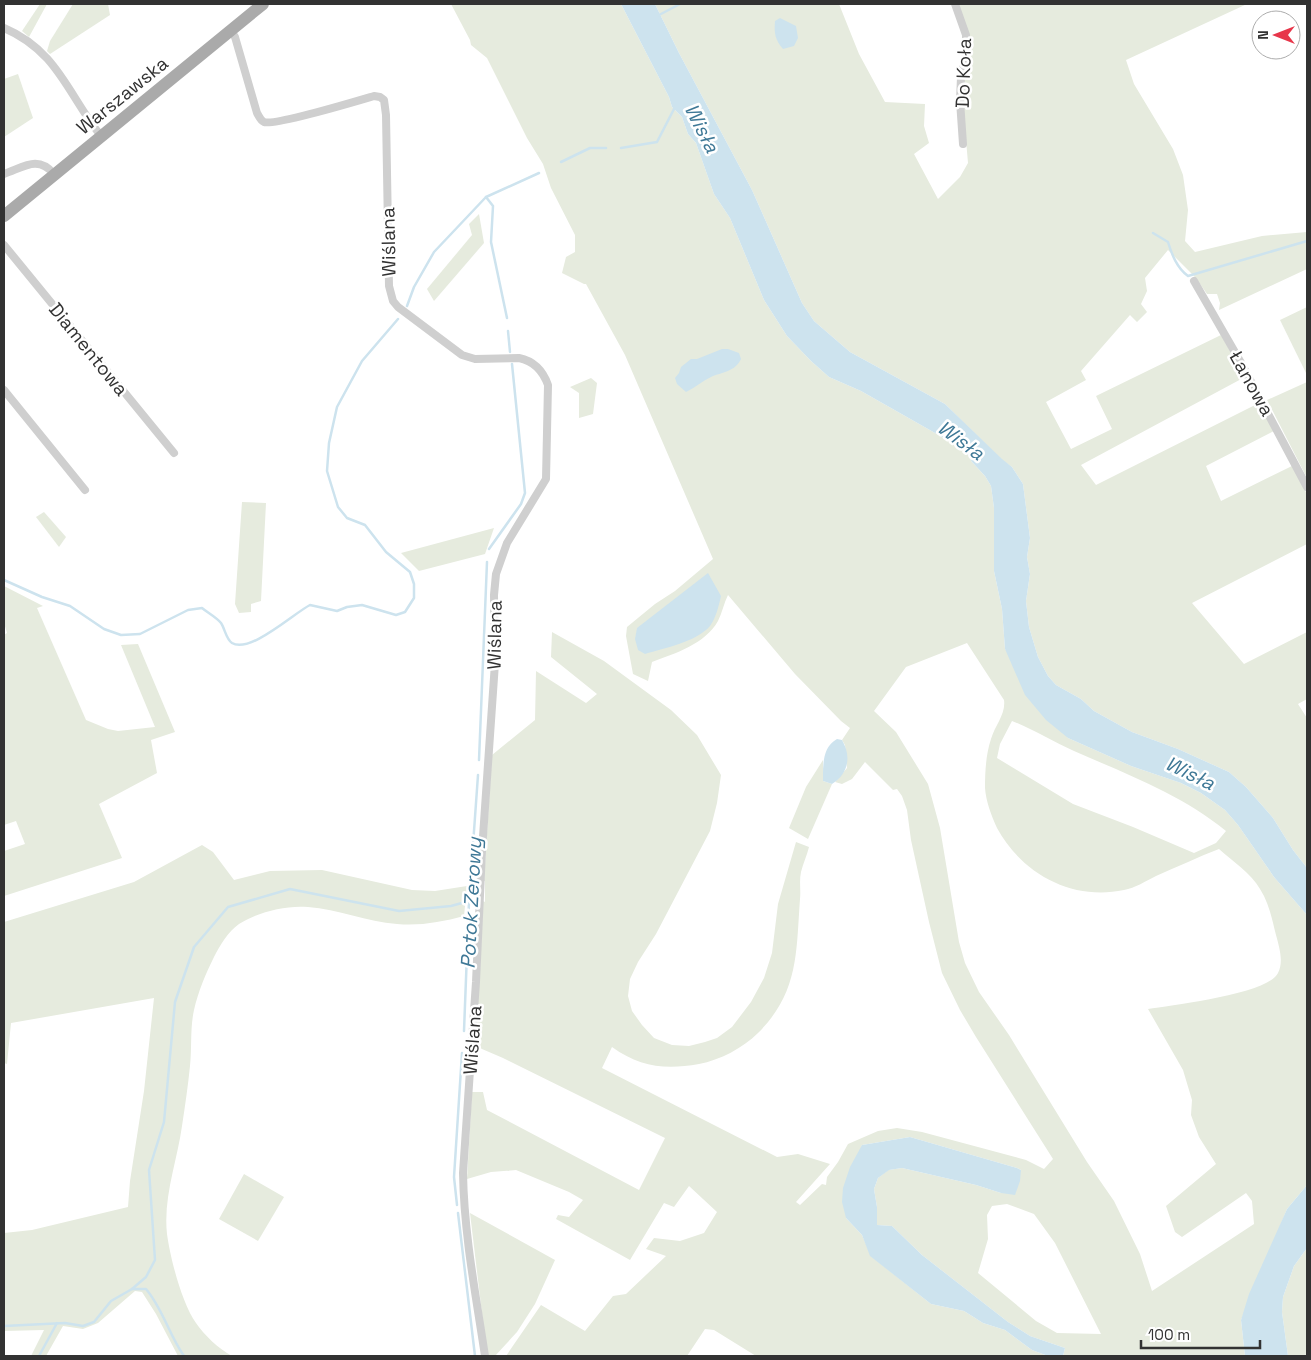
<svg xmlns="http://www.w3.org/2000/svg" width="1311" height="1360" viewBox="0 0 1311 1360" font-family="'Space Grotesk',sans-serif">
  <rect width="100%" height="100%" fill="#fff"/>
  <!-- green -->
  <g fill="#e6ebde" fill-rule="evenodd">
    <path d="M 40,4 L 47,4 L 29,37 L 22,31 Z"/>
    <path d="M 73,4 L 108,4 L 110,15 L 50,54 L 47,51 L 50,41 Z"/>
    <path d="M 451,4 L 621,4 L 669,97 L 672,107 L 682,117 L 688,134 L 696,143 L 714,194 L 730,218 L 764,300 L 787,336 L 811,361 L 829,377 L 861,391 L 965,450 L 972,462 L 985,476 L 991,486 L 994,508 L 994,571 L 1002,609 L 1005,649 L 1068,738 L 1131,766 L 1181,783 L 1201,793 L 1225,810 L 1238,825 L 1274,877 L 1307,915 L 1307,1185 L 1287,1209 L 1241,1320 L 1245,1356 L 1063,1356 L 1065,1348 L 1030,1336 L 1008,1322 L 922,1255 L 892,1226 L 876,1225 L 877,1207 L 874,1189 L 878,1178 L 888,1170 L 902,1168 L 976,1185 L 1001,1193 L 1021,1170 L 1017,1168 L 910,1137 L 862,1145 L 846,1218 L 862,1235 L 871,1256 L 931,1304 L 964,1311 L 983,1323 L 1005,1330 L 1032,1350 L 1048,1356 L 756,1356 L 714,1330 L 705,1329 L 687,1356 L 506,1356 L 541,1305 L 585,1331 L 613,1296 L 626,1294 L 666,1256 L 646,1249 L 654,1238 L 680,1241 L 704,1233 L 717,1212 L 689,1186 L 674,1207 L 664,1203 L 630,1260 L 556,1219 L 558,1215 L 569,1217 L 583,1200 L 569,1192 L 516,1170 L 491,1172 L 467,1179 L 472,1092 L 483,1092 L 487,1110 L 639,1190 L 665,1138 L 503,1058 L 475,1046 L 480,971 L 483,901 L 485,902 L 485,881 L 484,881 L 492,755 L 535,720 L 536,671 L 586,703 L 597,694 L 551,657 L 552,632 L 604,661 L 671,710 L 697,735 L 721,775 L 717,803 L 710,831 L 656,934 L 638,962 L 630,979 L 628,996 L 632,1011 L 642,1025 L 654,1038 L 672,1045 L 689,1046 L 705,1042 L 717,1038 L 732,1027 L 751,1002 L 764,978 L 772,953 L 778,904 L 796,842 L 809,847 C 807,855 803,864 801,872 C 799,881 801,890 800,899 C 796,953 799,992 758,1033 C 743,1048 720,1060 699,1064 C 665,1070 640,1067 612,1047 L 602,1068 L 777,1157 L 798,1154 L 830,1164 L 796,1202 L 800,1205 L 822,1184 L 826,1185 L 827,1177 L 838,1162 L 848,1144 L 878,1131 L 897,1128 L 922,1132 L 1026,1160 L 1044,1169 L 1053,1159 L 976,1037 L 960,1010 L 942,973 L 929,922 L 911,840 L 907,810 L 902,796 L 897,789 L 893,790 L 865,762 L 852,779 L 842,784 L 835,782 L 847,768 L 845,745 L 842,740 L 850,728 L 841,721 L 795,674 L 728,595 C 724,603 722,613 718,621 C 705,644 676,653 652,662 L 648,681 L 633,674 L 626,636 L 627,627 L 655,604 L 675,591 L 713,559 L 625,355 L 586,284 L 584,284 L 562,273 L 566,257 L 575,252 L 575,235 L 551,188 L 543,164 L 527,138 L 487,58 L 471,45 L 470,40 ZM 967,643 L 1004,700 C 1006,714 995,725 991,739 C 986,754 985,771 985,788 C 986,801 991,815 997,828 C 1022,874 1072,901 1124,890 C 1135,888 1146,881 1156,876 C 1177,867 1198,857 1219,849 C 1232,861 1251,873 1260,889 C 1269,903 1272,919 1276,935 C 1279,946 1284,962 1278,973 C 1268,994 1173,1005 1148,1009 L 1183,1070 L 1192,1100 L 1191,1115 L 1199,1137 L 1216,1164 L 1166,1206 L 1175,1232 L 1182,1237 L 1246,1193 L 1252,1201 L 1254,1224 L 1152,1291 L 1140,1254 L 1114,1201 L 1087,1162 L 1009,1035 L 979,992 L 965,963 L 959,942 L 940,828 L 928,784 L 896,732 L 874,711 L 906,667 ZM 1012,721 C 1033,729 1053,742 1074,751 C 1126,774 1181,794 1226,831 L 1216,843 L 1194,853 L 1133,827 L 1073,804 L 997,758 L 1000,744 ZM 1007,1204 L 1034,1214 L 1055,1243 L 1101,1334 L 1057,1333 L 1036,1321 L 978,1273 L 988,1239 L 987,1215 L 992,1206 Z"/>
    <path d="M 655,4 L 839,4 L 859,54 L 885,102 L 925,104 L 924,126 L 929,143 L 914,154 L 938,199 L 960,177 L 968,163 L 963,105 L 964,79 L 969,58 L 970,40 L 958,4 L 1247,4 L 1126,60 L 1134,84 L 1173,149 L 1183,175 L 1188,210 L 1185,241 L 1195,252 L 1262,236 L 1307,232 L 1307,269 L 1219,310 L 1220,303 L 1217,294 L 1207,294 L 1196,278 L 1168,250 L 1145,278 L 1147,291 L 1141,304 L 1147,312 L 1137,322 L 1130,315 L 1081,371 L 1086,380 L 1046,402 L 1071,449 L 1112,429 L 1096,396 L 1221,335 L 1245,377 L 1081,465 L 1096,485 L 1259,403 L 1274,431 L 1206,466 L 1221,501 L 1292,466 L 1307,494 L 1307,544 L 1192,603 L 1244,664 L 1307,632 L 1307,699 L 1298,704 L 1307,718 L 1307,868 L 1293,850 L 1273,818 L 1246,787 L 1229,772 L 1178,749 L 1132,732 L 1094,711 L 1081,699 L 1056,685 L 1048,676 L 1038,657 L 1029,627 L 1026,601 L 1030,574 L 1027,557 L 1030,538 L 1023,484 L 1012,467 L 1002,460 L 945,404 L 850,352 L 814,321 L 802,303 L 752,190 L 679,53 Z"/>
    <path d="M 18,74 L 33,118 L 4,137 L 4,79 Z"/>
    <path d="M 479,214 L 484,243 L 434,301 L 427,289 L 472,235 L 469,224 Z"/>
    <path d="M 1307,307 L 1307,375 L 1280,320 Z"/>
    <path d="M 591,378 L 597,383 L 593,414 L 579,418 L 579,393 L 570,387 Z"/>
    <path d="M 1307,382 L 1307,478 L 1267,400 Z"/>
    <path d="M 242,502 L 266,503 L 261,601 L 251,604 L 251,612 L 239,613 L 235,604 Z"/>
    <path d="M 44,512 L 66,537 L 59,547 L 36,517 Z"/>
    <path d="M 494,528 L 485,554 L 419,571 L 401,553 Z"/>
    <path d="M 4,586 L 43,606 L 37,608 L 86,720 L 108,729 L 118,731 L 155,727 L 121,645 L 138,644 L 175,732 L 151,740 L 157,773 L 99,804 L 122,858 L 4,896 L 4,851 L 25,844 L 16,821 L 4,825 L 4,635 L 7,633 L 4,623 Z"/>
    <path d="M 823,760 L 823,781 L 832,784 L 808,839 L 789,828 L 806,787 Z"/>
    <path d="M 202,845 L 213,852 L 234,880 L 270,871 L 322,870 L 412,890 L 435,891 L 467,886 L 464,916 C 442,922 420,926 397,924 C 367,922 338,909 308,907 C 286,905 258,912 239,924 C 228,932 220,945 214,957 C 206,973 198,992 194,1010 C 190,1028 192,1047 190,1066 C 188,1086 185,1106 182,1126 C 177,1162 163,1197 167,1234 C 170,1257 182,1304 196,1323 C 204,1335 219,1349 232,1356 L 178,1356 L 156,1314 L 142,1292 L 135,1291 L 98,1323 L 83,1329 L 63,1326 L 46,1356 L 31,1356 L 44,1330 L 4,1331 L 4,1233 L 32,1230 L 128,1207 L 130,1181 L 144,1091 L 154,998 L 11,1023 L 7,1064 L 4,1063 L 4,922 L 134,882 Z"/>
    <path d="M 244,1174 L 284,1197 L 258,1241 L 219,1219 Z"/>
    <path d="M 470,1213 L 555,1260 L 535,1304 L 517,1332 L 495,1356 L 487,1355 Z"/>
    <path d="M 1307,1248 L 1307,1356 L 1288,1356 L 1282,1312 L 1283,1297 L 1294,1266 Z"/>
  </g>
  <!-- water -->
  <g fill="#cde3ee">
    <path d="M 621,4 L 655,4 L 679,53 L 752,190 L 802,303 L 814,321 L 850,352 L 945,404 L 1002,459 L 1012,467 L 1023,484 L 1030,538 L 1027,557 L 1030,574 L 1026,601 L 1029,627 L 1038,657 L 1048,676 L 1056,685 L 1081,699 L 1094,711 L 1132,732 L 1178,749 L 1229,772 L 1246,787 L 1273,818 L 1293,850 L 1307,868 L 1307,915 L 1274,877 L 1238,825 L 1225,810 L 1201,793 L 1181,783 L 1131,766 L 1068,738 L 1046,720 L 1025,695 L 1005,649 L 1002,609 L 994,571 L 994,508 L 991,486 L 985,476 L 972,462 L 965,450 L 861,391 L 829,377 L 811,361 L 787,336 L 764,300 L 730,218 L 714,194 L 696,143 L 688,134 L 682,117 L 672,107 L 669,97 Z"/>
    <path d="M 780,18 L 796,26 L 798,38 L 794,46 L 783,49 C 775,40 774,33 775,21 Z"/>
    <path d="M 722,349 L 728,349 L 739,353 L 741,359 C 735,372 722,372 711,377 C 702,381 695,388 686,392 L 677,384 L 675,378 L 679,373 L 681,367 L 691,359 L 697,359 Z"/>
    <path d="M 708,573 L 721,596 C 719,605 716,618 710,626 C 696,642 665,648 645,654 L 638,650 L 635,639 L 637,628 Z"/>
    <path d="M 837,739 L 842,740 C 852,757 848,774 832,784 L 823,781 C 823,766 822,747 837,739 Z"/>
    <path d="M 910,1137 L 1017,1168 L 1021,1170 L 1020,1181 L 1015,1195 L 1001,1193 L 976,1185 L 902,1168 L 889,1170 L 878,1178 L 874,1189 L 877,1207 L 877,1225 L 892,1226 L 922,1255 L 1008,1322 L 1030,1336 L 1065,1348 L 1063,1356 L 1048,1356 L 1032,1350 L 1005,1330 L 983,1323 L 964,1311 L 931,1304 L 870,1256 L 862,1235 L 846,1218 L 842,1202 L 843,1188 L 850,1167 L 862,1145 Z"/>
    <path d="M 1307,1185 L 1307,1248 L 1294,1266 L 1283,1297 L 1282,1312 L 1288,1356 L 1245,1356 L 1241,1320 L 1249,1294 L 1287,1209 Z"/>
  </g>
  <g fill="none" stroke-linecap="round" stroke-linejoin="round">
    <!-- stream -->
    <g stroke="#cde3ee" stroke-width="2.5">
      <path d="M 659,15 L 680,4"/>
      <path d="M 621,148 L 657,142 L 675,107"/>
      <path d="M 561,162 L 590,148 L 606,148"/>
      <path d="M 486,197 L 493,206 L 491,242 L 507,318"/>
      <path d="M 1153,233 L 1168,242 C 1172,255 1177,268 1188,276 L 1307,241"/>
      <path d="M 407,306 L 414,287 L 434,252 L 486,197 L 539,173"/>
      <path d="M 508,331 L 510,352"/>
      <path d="M 489,549 L 521,504 L 525,493 L 512,364"/>
      <path d="M 4,580 L 42,597 L 70,606 L 104,629 L 121,635 L 140,634 L 188,610 L 202,608 C 208,613 216,617 221,623 C 225,629 226,639 232,643 C 250,654 294,613 310,605 L 337,611 L 347,607 L 362,605 L 396,615 L 405,612 L 414,598 L 414,584 L 410,572 L 386,552 L 365,525 L 347,518 L 338,507 L 327,471 L 329,443 L 337,407 L 362,361 L 398,319"/>
      <path d="M 479,760 L 487,562"/>
      <path d="M 464,1031 L 469,901 L 478,775"/>
      <path d="M 457,1205 L 454,1177 L 462,1053"/>
      <path d="M 458,1213 L 475,1356"/>
      <path d="M 132,1289 L 146,1277 L 155,1260 L 149,1170 L 164,1122 L 175,1002 L 194,947 L 228,907 L 290,889 L 399,911 L 451,906 L 469,901"/>
      <path d="M 4,1326 L 65,1323 L 83,1326 L 94,1322 L 111,1301 L 132,1289 L 146,1289 C 163,1309 169,1335 184,1356"/>
      <path d="M 39,1356 L 57,1323"/>
    </g>
    <!-- street -->
    <g stroke="#cfcfcf" stroke-width="8">
      <path d="M 955,4 L 966,35 L 966,55 L 961,77 L 960,101 L 963,144"/>
      <path d="M 4,28 C 58,51 68,95 101,136"/>
      <path d="M 231,31 L 235,37 L 257,113 C 259,116 260,120 264,122 C 274,126 357,101 374,96 L 380,97 L 384,100 L 386,115 L 389,286 L 393,301 L 398,307 L 462,355 L 475,359 L 519,358 C 534,361 543,371 548,385 L 546,479 L 507,543 L 496,574 L 494,595 L 495,663 L 482,851 L 476,982 L 463,1173 C 464,1234 476,1296 485,1356"/>
      <path d="M 4,174 C 24,167 38,155 54,174"/>
      <path d="M 4,245 L 174,453"/>
      <path d="M 1194,281 L 1240,361 L 1307,487"/>
      <path d="M 4,390 L 85,490"/>
    </g>
    <!-- primary -->
    <path stroke="#aaa" stroke-width="12" d="M 4,216 L 263,4"/>
  </g>
  <g text-anchor="middle" stroke-width="5" stroke-linejoin="round" paint-order="stroke">
    <!-- street labels -->
    <g font-size="19" fill="#323232" stroke="#fff">
      <text transform="translate(963 73) rotate(-88)" y="7">Do Koła</text>
      <text transform="translate(122 95) rotate(-39)" y="7">Warszawska</text>
      <text transform="translate(388 242) rotate(-91)" y="7">Wiślana</text>
      <text transform="translate(89 349) rotate(51)" y="7">Diamentowa</text>
      <text transform="translate(1252 383) rotate(61)" y="7">Łanowa</text>
      <text transform="translate(494 635) rotate(-89)" y="7">Wiślana</text>
      <text transform="translate(472 1040) rotate(-86)" y="7">Wiślana</text>
    </g>
    <!-- water labels -->
    <g font-size="20" font-style="italic" fill="#3e7896" stroke="#fff">
      <text transform="translate(702 128) rotate(63)" y="7">Wisła</text>
      <text transform="translate(961 440) rotate(36)" y="7">Wisła</text>
      <text transform="translate(1190 773) rotate(26)" y="7">Wisła</text>
      <text transform="translate(471 903) rotate(-87)" y="7">Potok Zerowy</text>
    </g>
  </g>
  <!-- border -->
  <rect width="1311" height="1360" fill="none" stroke="#323232" stroke-width="10"/>
  <!-- north arrow -->
  <g transform="translate(1276 35) rotate(270)"><circle r="24" fill="#ffffff" stroke="#adadad"/>
  <path d="M0-4L9 19L0 12L-9 19Z" fill="#e7364a"/>
  <text y="-8" font-size="14" font-weight="bold" text-anchor="middle" fill="#323232">N</text>
  </g>
  <!-- scale -->
  <path d="M1141 1340v8h119v-8" fill="none" stroke="#323232" stroke-width="2.5"/>
  <text x="1148" y="1340" font-size="15" fill="#323232" stroke="#ffffff" stroke-width="4" paint-order="stroke">100 m</text>
</svg>
